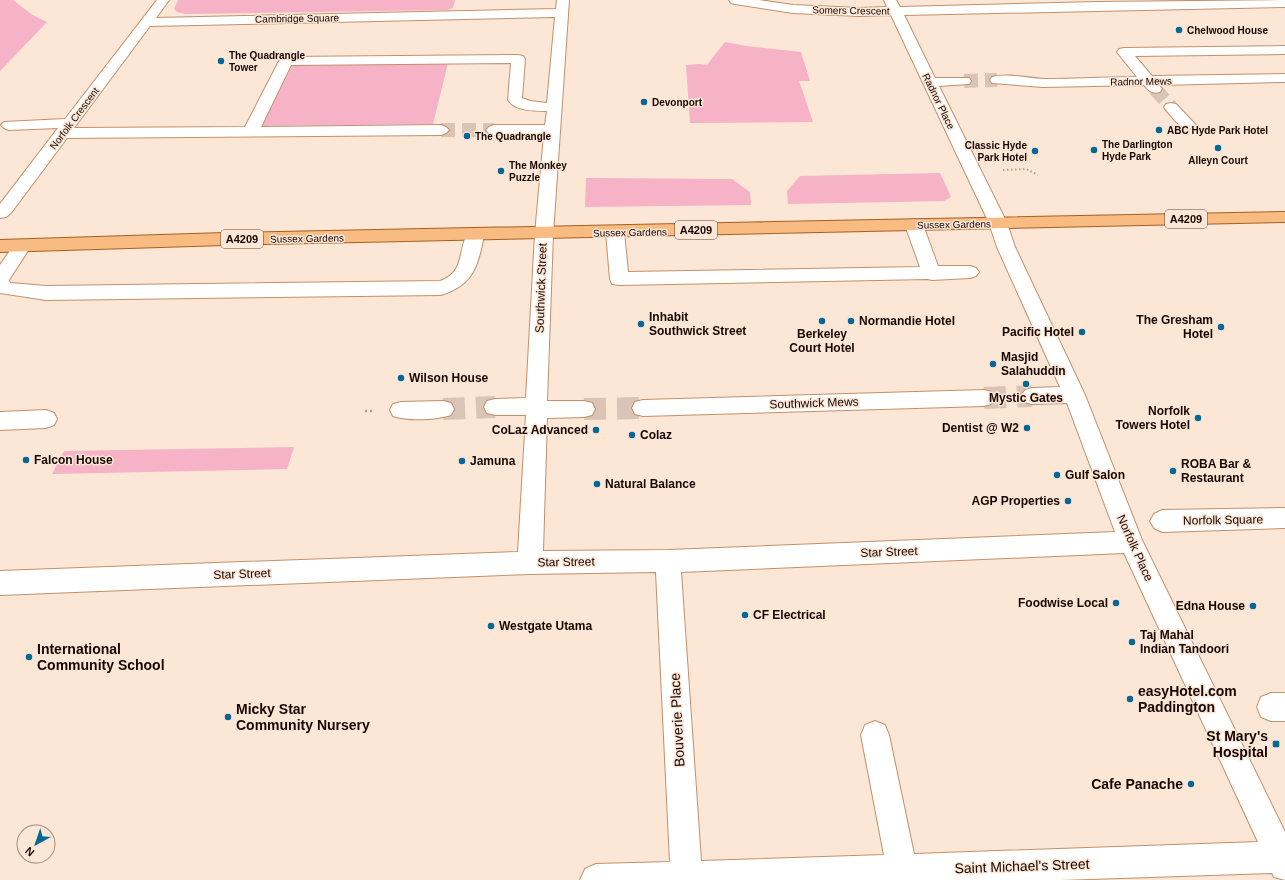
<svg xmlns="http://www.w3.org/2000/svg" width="1285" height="880" viewBox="0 0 1285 880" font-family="Helvetica,sans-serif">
  <rect width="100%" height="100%" fill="#fce6d6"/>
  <!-- green -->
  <g fill="#f6b2c7">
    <path d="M 0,0 L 13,0 L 31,14 L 47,22 L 0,71 Z"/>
    <path d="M 178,0 L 455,0 L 453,8 L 447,10 L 185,14 L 177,12 L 174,9 Z"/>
    <path d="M 725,42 L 746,46 L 801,52 L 810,81 L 799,81 L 813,122 L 690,123 L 686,65 L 699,64 L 707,65 Z"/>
    <path d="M 448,63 L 433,124 L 262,126 L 293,64 Z"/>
    <path d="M 940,173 L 951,197 L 944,201 L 788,204 L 787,191 L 800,176 Z"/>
    <path d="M 586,178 L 732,179 L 750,192 L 751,205 L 585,207 Z"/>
    <path d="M 294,447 L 287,469 L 52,474 L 64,451 Z"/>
  </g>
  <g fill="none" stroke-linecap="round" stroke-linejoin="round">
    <!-- minor-tunnel-far1 -->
    <g stroke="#dac4b6" stroke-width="14" stroke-dasharray="14 7" stroke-linecap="butt">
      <path d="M 964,81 L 997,80"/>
      <path d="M 1155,89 L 1171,107"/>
      <path d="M 441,130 L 494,130"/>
    </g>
    <!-- minor-tunnel -->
    <g stroke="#dac4b6" stroke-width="22" stroke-dasharray="22 11" stroke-linecap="butt">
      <path d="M 984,398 L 1032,396"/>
      <path d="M 443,409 L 495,407"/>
      <path d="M 584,409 L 643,408"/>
    </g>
    <!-- minor casing -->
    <g stroke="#c29069" stroke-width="2">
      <g id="minor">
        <path d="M 157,0 L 169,0 L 156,18 L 556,9 L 557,0 L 569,0 L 553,234 L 547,401 L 584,401 L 592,403 L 595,409 L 592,415 L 584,417 L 547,418 L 543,551 L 668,550 L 1115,532 L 1067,403 L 1032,404 L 1025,402 L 1021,396 L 1025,390 L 1032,388 L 1060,387 L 997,247 L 989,223 L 891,15 L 859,16 L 793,13 L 735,4 L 731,3 L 729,0 L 759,0 L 793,5 L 859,8 L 887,7 L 884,0 L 896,0 L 900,7 L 1097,2 L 1285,0 L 1285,7 L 904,15 L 935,78 L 969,78 L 971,81 L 969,84 L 939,86 L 1007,223 L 1015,247 L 1085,395 L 1142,540 L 1285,832 L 1285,880 L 1274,877 L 1272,873 L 1060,880 L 580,880 L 585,869 L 596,864 L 670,862 L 656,572 L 530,574 L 0,595 L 0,571 L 518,552 L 526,415 L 495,415 L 487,413 L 484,407 L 487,401 L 495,399 L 526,398 L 535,234 L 544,135 L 494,135 L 489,133 L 486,130 L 489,127 L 494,125 L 545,125 L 547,111 C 534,111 515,111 508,100 L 511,63 L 291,65 L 261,127 L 441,125 L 446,127 L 449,130 L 446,133 L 441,135 L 67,138 L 11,213 L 6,217 L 0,218 L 0,204 L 58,128 L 9,130 L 4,128 L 1,125 L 4,122 L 65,119 ZM 555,17 L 547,103 L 530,101 L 522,98 L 525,59 L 523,56 L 518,55 L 286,57 L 281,58 L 279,61 L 245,127 L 74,128 L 150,26 ZM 1124,553 L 1258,842 L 914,854 L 889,735 L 885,725 L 875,721 L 865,725 L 861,735 L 884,855 L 701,861 L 681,572 Z"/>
        <path d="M 1285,46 L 1285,54 L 1135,56 L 1152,76 L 1285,74 L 1285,82 L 1159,85 L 1162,89 L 1160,92 C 1152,94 1149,91 1144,85 L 1043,87 L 992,83 L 990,80 L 992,77 C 1009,73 1027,78 1044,79 C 1075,79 1106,77 1137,77 L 1117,52 L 1119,49 L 1124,48 Z"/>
        <path d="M 1171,103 L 1176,104 L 1193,122 L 1196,125 L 1193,128 C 1181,131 1174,119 1166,110 L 1164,107 L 1166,104 Z"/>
        <path d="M 914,219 L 920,221 L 923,225 L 938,266 L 970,266 L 976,268 L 979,272 L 976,276 L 970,278 L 932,280 L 928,279 L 619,285 L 612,284 L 610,279 L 606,232 L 609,228 L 615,226 L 621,228 L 624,232 L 628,272 L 920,267 L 905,225 L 908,221 Z"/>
        <path d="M 475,229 L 481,231 L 484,235 C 478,265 474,285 441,295 L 46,300 L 0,293 L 0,265 L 16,242 L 22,240 L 28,242 L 31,246 L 9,280 L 10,283 L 46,286 L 440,281 C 466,272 457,249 469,231 Z"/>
        <path d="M 984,390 L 991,392 L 995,398 L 991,404 L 984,406 L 643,416 L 635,414 L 632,408 L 635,402 L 643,400 Z"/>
        <path d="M 443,401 L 451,403 L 454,409 L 451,415 C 436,420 407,421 393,416 L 390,410 L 393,404 L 401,402 Z"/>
        <path d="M 46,410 L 54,413 L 57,419 L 54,425 L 46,428 L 0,430 L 0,412 Z"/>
        <path d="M 1285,508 L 1285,528 L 1162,532 L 1154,528 L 1150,521 L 1154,514 L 1162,510 Z"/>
        <path d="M 1271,693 L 1285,693 L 1285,721 L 1271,721 L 1261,717 L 1257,707 L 1261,697 Z"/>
      </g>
    </g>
    <!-- major casing -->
    <g stroke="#a76020" stroke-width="2">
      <path id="major" d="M 1285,212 L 1285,222 L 225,245 L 0,252 L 0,240 L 225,233 Z"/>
    </g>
    <!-- path-far1 -->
    <path stroke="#af9b8e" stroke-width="2" stroke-dasharray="1.5 2.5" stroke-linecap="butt" d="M 1003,170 L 1026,169 L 1038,175"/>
    <!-- path -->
    <path stroke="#af9b8e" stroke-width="2.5" stroke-dasharray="2 3" stroke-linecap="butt" d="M 365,411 L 373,411"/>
    <!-- minor -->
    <use href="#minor" fill="#fff" fill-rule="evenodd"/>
    <!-- major -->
    <use href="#major" fill="#f8bc83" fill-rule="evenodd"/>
  </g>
  <!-- markers -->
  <g fill="#056796" stroke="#fce6d6" stroke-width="1.5">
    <circle cx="1179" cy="30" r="4"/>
    <circle cx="221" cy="61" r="4"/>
    <circle cx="644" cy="102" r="4"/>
    <circle cx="1159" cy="130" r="4"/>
    <circle cx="467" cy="136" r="4"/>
    <circle cx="1218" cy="148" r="4"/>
    <circle cx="1094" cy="150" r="4"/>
    <circle cx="1035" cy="151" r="4"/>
    <circle cx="501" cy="171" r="4"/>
    <circle cx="822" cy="321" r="4"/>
    <circle cx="851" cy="321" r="4"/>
    <circle cx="641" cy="324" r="4"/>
    <circle cx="1221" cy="327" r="4"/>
    <circle cx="1082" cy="332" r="4"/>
    <circle cx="993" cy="364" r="4"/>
    <circle cx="401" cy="378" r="4"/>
    <circle cx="1026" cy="384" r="4"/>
    <circle cx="1198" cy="418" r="4"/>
    <circle cx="1027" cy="428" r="4"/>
    <circle cx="596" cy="430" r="4"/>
    <circle cx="632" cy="435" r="4"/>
    <circle cx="26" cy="460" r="4"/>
    <circle cx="462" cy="461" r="4"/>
    <circle cx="1173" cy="471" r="4"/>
    <circle cx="1057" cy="475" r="4"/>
    <circle cx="597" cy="484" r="4"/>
    <circle cx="1068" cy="501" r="4"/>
    <circle cx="1116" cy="603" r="4"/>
    <circle cx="1253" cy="606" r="4"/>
    <circle cx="745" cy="615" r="4"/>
    <circle cx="491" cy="626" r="4"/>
    <circle cx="1132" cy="642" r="4"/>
    <circle cx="29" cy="657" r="4"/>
    <circle cx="1130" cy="699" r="4"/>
    <circle cx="228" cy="717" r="4"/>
    <rect x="1272" y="740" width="8" height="8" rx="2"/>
    <circle cx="1191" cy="784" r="4"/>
  </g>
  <g text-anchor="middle" stroke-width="3" stroke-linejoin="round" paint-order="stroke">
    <!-- far-street labels -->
    <g font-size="10" fill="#170600" stroke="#fce6d6">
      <text transform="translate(851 10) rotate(1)" y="4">Somers Crescent</text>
      <text transform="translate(297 18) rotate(-1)" y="4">Cambridge Square</text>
      <text transform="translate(1141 81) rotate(-1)" y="4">Radnor Mews</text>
      <text transform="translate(939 101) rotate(64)" y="4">Radnor Place</text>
      <text transform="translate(74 118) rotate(-53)" y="4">Norfolk Crescent</text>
      <text transform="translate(954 224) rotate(-1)" y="4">Sussex Gardens</text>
      <text transform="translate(630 232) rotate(-1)" y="4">Sussex Gardens</text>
      <text transform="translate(307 238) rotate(-1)" y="4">Sussex Gardens</text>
    </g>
    <!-- far-poi labels -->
    <g font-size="10" font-weight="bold" fill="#170600" stroke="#fce6d6" text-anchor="start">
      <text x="1187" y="34">Chelwood House</text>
      <text x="229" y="59">The Quadrangle<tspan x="229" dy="12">Tower</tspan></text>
      <text x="652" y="106">Devonport</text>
      <text x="1167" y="134">ABC Hyde Park Hotel</text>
      <text x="475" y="140">The Quadrangle</text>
      <text x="1102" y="148">The Darlington<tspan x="1102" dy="12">Hyde Park</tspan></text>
      <text x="1027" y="149" text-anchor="end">Classic Hyde<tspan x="1027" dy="12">Park Hotel</tspan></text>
      <text x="1218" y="164" text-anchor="middle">Alleyn Court</text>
      <text x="509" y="169">The Monkey<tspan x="509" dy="12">Puzzle</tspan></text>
    </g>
    <!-- shield labels -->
    <g fill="#fce6d6" stroke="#5c4940" stroke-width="1">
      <rect x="1165" y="210" width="42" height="18" rx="3"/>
      <rect x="675" y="221" width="42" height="18" rx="3"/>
      <rect x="221" y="230" width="42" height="18" rx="3"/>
    </g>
    <g font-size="11" font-weight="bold" fill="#170600">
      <text x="1186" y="223">A4209</text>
      <text x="696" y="234">A4209</text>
      <text x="242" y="243">A4209</text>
    </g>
    <!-- street labels -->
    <g font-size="12" fill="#170600" stroke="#fce6d6">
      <text transform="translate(541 288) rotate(-88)" y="4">Southwick Street</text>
      <text transform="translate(814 403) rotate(-2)" y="4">Southwick Mews</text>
      <text transform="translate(1223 520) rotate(-1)" y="4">Norfolk Square</text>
      <text transform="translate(1135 548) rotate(66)" y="4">Norfolk Place</text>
      <text transform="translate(889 552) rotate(-2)" y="4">Star Street</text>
      <text transform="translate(566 562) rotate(-1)" y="4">Star Street</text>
      <text transform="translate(242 574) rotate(-2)" y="4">Star Street</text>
    </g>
    <!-- poi labels -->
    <g font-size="12" font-weight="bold" fill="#170600" stroke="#fce6d6" text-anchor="start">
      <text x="649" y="321">Inhabit<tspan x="649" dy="14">Southwick Street</tspan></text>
      <text x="1213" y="324" text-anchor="end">The Gresham<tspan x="1213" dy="14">Hotel</tspan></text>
      <text x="859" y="325">Normandie Hotel</text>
      <text x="1074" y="336" text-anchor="end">Pacific Hotel</text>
      <text x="822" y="338" text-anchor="middle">Berkeley<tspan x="822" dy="14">Court Hotel</tspan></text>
      <text x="1001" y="361">Masjid<tspan x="1001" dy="14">Salahuddin</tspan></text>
      <text x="409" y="382">Wilson House</text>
      <text x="1026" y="402" text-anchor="middle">Mystic Gates</text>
      <text x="1190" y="415" text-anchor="end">Norfolk<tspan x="1190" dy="14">Towers Hotel</tspan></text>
      <text x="1019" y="432" text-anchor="end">Dentist @ W2</text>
      <text x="588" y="434" text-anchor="end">CoLaz Advanced</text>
      <text x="640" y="439">Colaz</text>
      <text x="34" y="464">Falcon House</text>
      <text x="470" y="465">Jamuna</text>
      <text x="1181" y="468">ROBA Bar &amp;<tspan x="1181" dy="14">Restaurant</tspan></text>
      <text x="1065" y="479">Gulf Salon</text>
      <text x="605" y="488">Natural Balance</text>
      <text x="1060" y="505" text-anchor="end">AGP Properties</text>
      <text x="1108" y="607" text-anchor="end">Foodwise Local</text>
      <text x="1245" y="610" text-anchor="end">Edna House</text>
      <text x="753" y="619">CF Electrical</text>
      <text x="499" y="630">Westgate Utama</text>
      <text x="1140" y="639">Taj Mahal<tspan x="1140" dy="14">Indian Tandoori</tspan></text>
    </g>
    <!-- near-poi labels -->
    <g font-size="14" font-weight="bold" fill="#170600" stroke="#fce6d6" text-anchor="start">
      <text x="37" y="654">International<tspan x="37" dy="16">Community School</tspan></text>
      <text x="1138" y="696">easyHotel.com<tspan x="1138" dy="16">Paddington</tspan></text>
      <text x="236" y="714">Micky Star<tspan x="236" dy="16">Community Nursery</tspan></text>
      <text x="1268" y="741" text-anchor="end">St Mary's<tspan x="1268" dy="16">Hospital</tspan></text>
      <text x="1183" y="789" text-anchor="end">Cafe Panache</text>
    </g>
    <!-- near-street labels -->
    <g font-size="14" fill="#170600" stroke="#fce6d6">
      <text transform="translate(677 720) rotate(-93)" y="5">Bouverie Place</text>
      <text transform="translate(1022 866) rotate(-2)" y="5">Saint Michael's Street</text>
    </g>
  </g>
  <!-- north arrow -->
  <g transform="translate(36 844) rotate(220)"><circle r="19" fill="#fce6d6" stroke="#a08c80"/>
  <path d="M0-3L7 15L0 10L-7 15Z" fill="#056796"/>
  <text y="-6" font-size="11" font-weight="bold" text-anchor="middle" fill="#170600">N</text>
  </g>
</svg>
